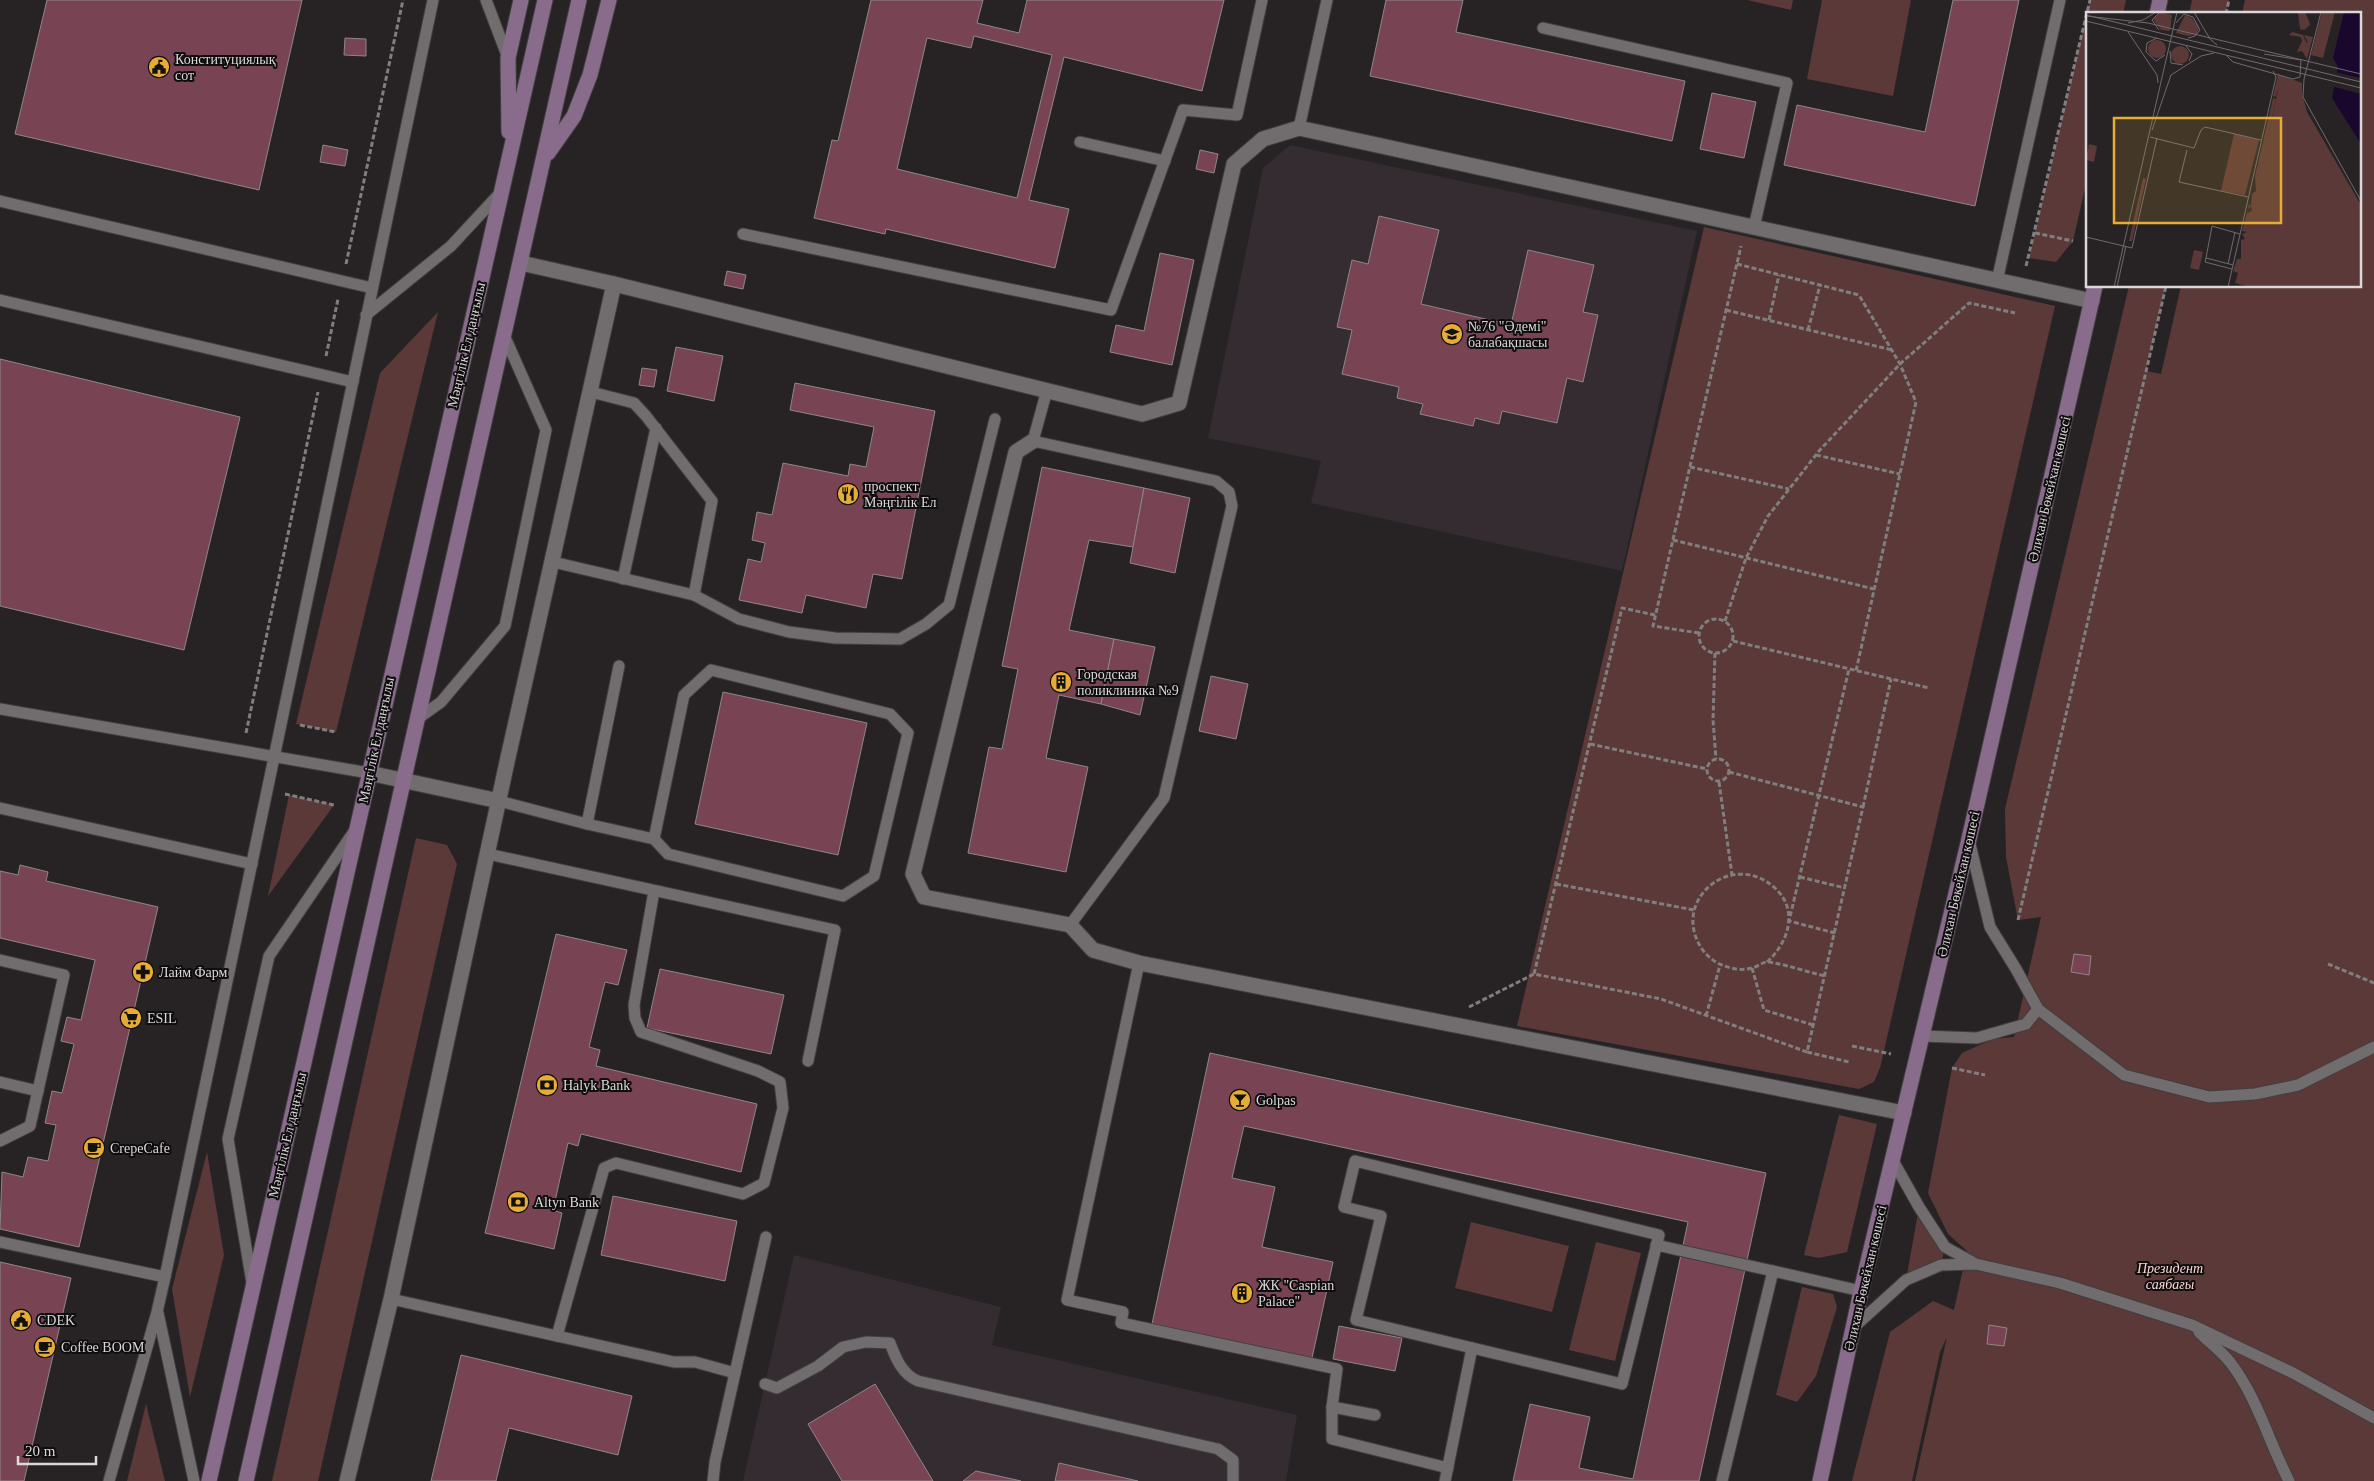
<svg xmlns="http://www.w3.org/2000/svg" width="2374" height="1481" viewBox="0 0 2374 1481" font-family="Georgia,serif">
  <rect width="100%" height="100%" fill="#272325"/>
  <!-- built -->
  <g fill="#342c30">
    <path d="M 1290,145 L 1697,231 L 1622,571 L 1311,503 L 1321,461 L 1208,438 L 1263,168 Z"/>
    <path d="M 794,1255 L 1001,1307 L 992,1345 L 1297,1415 L 1286,1481 L 743,1481 Z"/>
  </g>
  <!-- green -->
  <g fill="#5b3938">
    <path d="M 1747,0 L 1793,0 L 1791,10 Z"/>
    <path d="M 1822,0 L 1911,0 L 1893,96 L 1807,79 Z"/>
    <path d="M 2090,0 L 2126,0 L 2123,14 L 2088,14 L 2088,175 L 2073,241 L 2056,262 L 2029,258 Z"/>
    <path d="M 2192,0 L 2229,0 L 2226,14 L 2189,14 Z"/>
    <path d="M 2245,0 L 2374,0 L 2374,1481 L 1915,1481 L 1947,1337 L 1940,1352 L 1912,1481 L 1852,1481 L 1890,1332 L 1933,1301 L 1954,1310 L 1967,1251 L 1948,1234 L 1928,1193 L 1952,1068 L 1962,1053 L 1993,1039 L 2014,1037 L 2041,917 L 2018,920 L 2006,857 L 2005,809 L 2129,286 L 2166,286 L 2146,371 L 2161,374 L 2181,286 L 2360,286 L 2360,14 L 2242,14 Z"/>
    <path d="M 1704,227 L 2055,306 L 1880,1068 L 1874,1082 L 1859,1089 L 1517,1026 Z"/>
    <path d="M 438,312 L 336,732 L 296,724 L 380,373 Z"/>
    <path d="M 289,795 L 334,805 L 268,896 Z"/>
    <path d="M 416,838 L 447,845 L 457,864 L 318,1481 L 272,1481 Z"/>
    <path d="M 1839,1115 L 1877,1124 L 1847,1252 L 1819,1258 L 1804,1255 Z"/>
    <path d="M 207,1152 L 224,1255 L 190,1397 L 172,1289 Z"/>
    <path d="M 1919,1207 L 1945,1247 L 1941,1265 L 1906,1280 Z"/>
    <path d="M 1471,1222 L 1569,1246 L 1552,1312 L 1455,1288 Z"/>
    <path d="M 1596,1242 L 1641,1253 L 1615,1361 L 1569,1350 Z"/>
    <path d="M 1802,1287 L 1833,1294 L 1837,1307 L 1816,1376 L 1797,1402 L 1776,1395 Z"/>
    <path d="M 146,1404 L 165,1481 L 127,1481 Z"/>
  </g>
  <!-- building -->
  <g fill="#784453" stroke="#8d8789" fill-rule="evenodd">
    <path d="M 47,0 L 302,0 L 259,190 L 15,134 Z"/>
    <path d="M 871,0 L 983,0 L 977,23 L 1019,33 L 1027,0 L 1224,0 L 1202,91 L 1064,57 L 1029,200 L 1069,209 L 1055,268 L 886,229 L 885,234 L 814,218 L 832,140 L 838,141 ZM 974,36 L 1052,55 L 1017,198 L 897,169 L 927,38 L 971,48 Z"/>
    <path d="M 1386,0 L 1463,0 L 1456,32 L 1685,81 L 1672,141 L 1370,76 Z"/>
    <path d="M 1953,0 L 2019,0 L 1975,206 L 1784,165 L 1797,105 L 1925,132 Z"/>
    <path d="M 345,38 L 366,39 L 366,56 L 344,55 Z"/>
    <path d="M 1712,93 L 1756,102 L 1744,158 L 1700,149 Z"/>
    <path d="M 323,145 L 348,150 L 345,166 L 320,162 Z"/>
    <path d="M 1200,150 L 1218,154 L 1214,173 L 1196,169 Z"/>
    <path d="M 1379,216 L 1439,230 L 1421,304 L 1511,325 L 1528,250 L 1594,265 L 1583,312 L 1598,315 L 1583,382 L 1567,378 L 1557,423 L 1502,411 L 1499,424 L 1475,418 L 1473,426 L 1420,414 L 1423,404 L 1397,398 L 1399,387 L 1342,374 L 1352,330 L 1337,327 L 1352,260 L 1368,264 Z"/>
    <path d="M 1160,253 L 1194,260 L 1172,365 L 1110,352 L 1116,325 L 1144,331 Z"/>
    <path d="M 727,271 L 746,275 L 743,289 L 724,285 Z"/>
    <path d="M 676,347 L 723,356 L 714,401 L 667,391 Z"/>
    <path d="M 0,359 L 240,417 L 184,650 L 0,606 Z"/>
    <path d="M 642,368 L 657,370 L 654,387 L 639,385 Z"/>
    <path d="M 795,383 L 935,411 L 902,579 L 873,574 L 866,608 L 806,595 L 802,613 L 739,600 L 748,559 L 761,562 L 765,543 L 752,540 L 757,512 L 772,515 L 783,463 L 848,476 L 850,464 L 866,467 L 874,427 L 790,410 Z"/>
    <path d="M 1042,467 L 1144,488 L 1133,547 L 1089,540 L 1069,630 L 1114,639 L 1101,704 L 1059,695 L 1046,758 L 1088,767 L 1066,872 L 968,853 L 989,747 L 1002,749 L 1018,669 L 1002,666 Z"/>
    <path d="M 1144,488 L 1190,498 L 1175,573 L 1130,563 Z"/>
    <path d="M 1114,639 L 1155,647 L 1140,715 L 1101,704 Z"/>
    <path d="M 1211,676 L 1248,684 L 1236,739 L 1199,731 Z"/>
    <path d="M 723,692 L 867,723 L 838,855 L 695,824 Z"/>
    <path d="M 20,865 L 48,872 L 46,881 L 158,907 L 79,1247 L 0,1229 L 2,1172 L 23,1177 L 28,1157 L 48,1161 L 56,1125 L 45,1123 L 52,1091 L 62,1093 L 74,1044 L 61,1041 L 67,1017 L 81,1020 L 95,960 L 0,938 L 0,871 L 18,875 Z"/>
    <path d="M 556,934 L 627,950 L 618,985 L 605,982 L 589,1047 L 600,1050 L 596,1066 L 757,1104 L 741,1172 L 581,1134 L 578,1146 L 568,1143 L 553,1210 L 562,1213 L 554,1249 L 485,1233 Z"/>
    <path d="M 2074,954 L 2091,956 L 2089,975 L 2071,972 Z"/>
    <path d="M 660,969 L 784,995 L 771,1054 L 647,1028 Z"/>
    <path d="M 1210,1053 L 1766,1173 L 1699,1481 L 1513,1481 L 1530,1404 L 1590,1417 L 1579,1468 L 1633,1479 L 1688,1222 L 1244,1126 L 1232,1178 L 1275,1187 L 1262,1247 L 1333,1262 L 1312,1358 L 1152,1324 Z"/>
    <path d="M 613,1196 L 737,1221 L 725,1281 L 601,1255 Z"/>
    <path d="M 0,1262 L 71,1278 L 24,1481 L 0,1481 Z"/>
    <path d="M 1989,1325 L 2007,1328 L 2004,1346 L 1987,1344 Z"/>
    <path d="M 1339,1326 L 1402,1338 L 1395,1371 L 1333,1359 Z"/>
    <path d="M 461,1355 L 632,1396 L 618,1455 L 509,1428 L 496,1481 L 431,1481 Z"/>
    <path d="M 875,1384 L 933,1481 L 842,1481 L 808,1424 Z"/>
    <path d="M 1059,1463 L 1138,1481 L 1055,1481 Z"/>
    <path d="M 976,1471 L 1021,1481 L 963,1481 Z"/>
  </g>
  <g fill="none" stroke-linecap="round" stroke-linejoin="round">
    <!-- lane casing -->
    <g stroke="#403e3f" stroke-width="13">
      <g id="lane">
        <path d="M 486,0 L 508,58"/>
        <path d="M 1543,28 L 1787,83 L 1754,227"/>
        <path d="M 1299,128 L 1327,0"/>
        <path d="M 1080,142 L 1165,161"/>
        <path d="M 0,201 L 372,288"/>
        <path d="M 743,234 L 1111,310 L 1183,110 L 1237,115 L 1262,0"/>
        <path d="M 1997,281 L 2060,0"/>
        <path d="M 0,300 L 353,382"/>
        <path d="M 366,315 L 451,246 L 501,192"/>
        <path d="M 1047,390 L 1033,441 L 1216,481 L 1229,492 L 1232,506 L 1164,798 L 1070,925"/>
        <path d="M 553,562 L 694,595 L 712,501 L 646,416 L 634,403 L 591,392"/>
        <path d="M 623,579 L 656,428"/>
        <path d="M 694,595 L 739,619 L 789,632 L 835,638 L 900,639 L 926,624 L 949,605 L 995,419"/>
        <path d="M 0,709 L 369,773"/>
        <path d="M 416,720 L 441,702 L 505,626 L 546,430 L 504,335"/>
        <path d="M 499,801 L 587,824 L 619,666"/>
        <path d="M 0,808 L 252,864"/>
        <path d="M 587,824 L 654,839 L 668,854 L 843,896 L 874,876 L 908,733 L 890,714 L 711,670 L 684,695 L 654,839"/>
        <path d="M 1969,840 L 1990,927 L 2016,969 L 2038,1009 L 2124,1075 L 2209,1097 L 2255,1094 L 2298,1085 L 2374,1047"/>
        <path d="M 488,854 L 835,930 L 808,1061"/>
        <path d="M 0,960 L 64,975 L 30,1126 L 0,1141"/>
        <path d="M 1139,963 L 1067,1300 L 1123,1312 L 1121,1323 L 1337,1369 L 1332,1407"/>
        <path d="M 1922,1036 L 1977,1038 L 2026,1024 L 2038,1009"/>
        <path d="M 0,1082 L 38,1091"/>
        <path d="M 1892,1159 L 1919,1207 L 1945,1247 L 1974,1263"/>
        <path d="M 1355,1161 L 1659,1235 L 1622,1384 L 1356,1320 L 1381,1216 L 1344,1207 Z"/>
        <path d="M 0,1242 L 165,1277"/>
        <path d="M 1656,1245 L 1773,1271"/>
        <path d="M 252,1283 L 228,1139 L 269,956 L 355,830"/>
        <path d="M 391,1299 L 674,1362 L 695,1362 L 735,1373 L 766,1237"/>
        <path d="M 158,1313 L 194,1481"/>
        <path d="M 1853,1328 L 1906,1280 L 1941,1265 L 1976,1264 L 2060,1283 L 2192,1325 L 2293,1373 L 2374,1418"/>
        <path d="M 2199,1332 C 2209,1342 2221,1351 2230,1362 C 2257,1397 2269,1442 2289,1481"/>
        <path d="M 557,1336 L 604,1168 L 616,1163 L 743,1194 L 764,1183 L 783,1108 L 780,1082 L 758,1071 L 641,1032 L 635,1018 L 634,1005 L 654,891"/>
        <path d="M 765,1384 L 777,1388 L 818,1366 L 843,1347 L 866,1342 L 890,1343 C 896,1359 902,1374 918,1381 L 1218,1449 L 1233,1460 L 1233,1481"/>
        <path d="M 1375,1415 L 1332,1407 L 1332,1439 L 1448,1468"/>
        <path d="M 109,1481 L 157,1312 L 165,1277 L 433,0"/>
        <path d="M 713,1481 L 715,1462 L 735,1373"/>
        <path d="M 1445,1481 L 1472,1348"/>
        <path d="M 1722,1481 L 1773,1271 L 1861,1291"/>
      </g>
    </g>
    <!-- street casing -->
    <g stroke="#403e3f" stroke-width="17">
      <g id="street">
        <path d="M 521,263 L 614,284 L 1142,414 L 1179,403 L 1234,164 L 1263,139 L 1299,128 L 2092,301"/>
        <path d="M 1033,441 L 1016,452 L 913,874 L 924,897 L 1070,925 L 1093,950 L 1139,963 L 1904,1113"/>
        <path d="M 369,773 L 499,801"/>
        <path d="M 347,1481 L 391,1299 L 507,762 L 614,284"/>
      </g>
    </g>
    <!-- secondary casing -->
    <g stroke="#403e3f" stroke-width="17">
      <g id="secondary">
        <path d="M 2157,14 L 2160,0"/>
        <path d="M 509,132 L 508,58 L 521,0"/>
        <path d="M 548,153 L 574,116 L 590,75 L 609,0"/>
        <path d="M 209,1481 L 545,0"/>
        <path d="M 246,1481 L 579,0"/>
        <path d="M 1820,1481 L 1861,1291 L 1969,839 L 2095,286"/>
      </g>
    </g>
    <!-- path -->
    <g stroke="#817e7f" stroke-width="3" stroke-dasharray="5 2.5" stroke-linecap="butt">
      <path d="M 2226,14 L 2229,0"/>
      <path d="M 2035,233 L 2073,241"/>
      <path d="M 346,264 L 403,0"/>
      <path d="M 1737,264 L 1859,295 L 1900,364 L 1916,402 L 1856,671"/>
      <path d="M 2026,266 L 2090,0"/>
      <path d="M 1726,310 L 1892,350"/>
      <path d="M 1769,320 L 1779,275"/>
      <path d="M 1808,330 L 1820,285"/>
      <path d="M 326,356 L 338,299"/>
      <path d="M 1816,455 L 1900,474"/>
      <path d="M 1690,467 L 1789,489"/>
      <path d="M 1673,540 L 1874,589"/>
      <path d="M 1655,615 L 1622,608 L 1534,974 L 1661,999 L 1807,1052"/>
      <circle cx="1716" cy="636" r="17"/>
      <path d="M 1725,621 L 1746,558 L 1768,516 L 1819,451 L 1900,364 L 1969,303 L 2015,313"/>
      <path d="M 1699,633 L 1653,626 L 1741,246"/>
      <path d="M 1733,641 L 1929,688"/>
      <path d="M 1715,653 L 1713,720 L 1716,759"/>
      <path d="M 300,725 L 336,732"/>
      <path d="M 246,733 L 318,392"/>
      <path d="M 1590,744 L 1707,769"/>
      <circle cx="1718" cy="770" r="11"/>
      <path d="M 1729,772 L 1863,807 L 1807,1052 L 1849,1062"/>
      <path d="M 1719,782 L 1732,875"/>
      <path d="M 285,794 L 334,805"/>
      <path d="M 1863,807 L 1891,679"/>
      <path d="M 1800,877 L 1845,888"/>
      <path d="M 1556,884 L 1694,910"/>
      <path d="M 2018,920 L 2166,286"/>
      <path d="M 1835,933 L 1789,921 L 1849,669"/>
      <path d="M 1767,962 C 1788,943 1799,911 1776,889 C 1733,848 1669,900 1702,949 C 1707,956 1714,962 1722,965 C 1732,969 1742,971 1752,968 C 1758,967 1763,961 1769,962 C 1788,965 1807,972 1825,976"/>
      <path d="M 2328,964 L 2374,983"/>
      <path d="M 1752,968 L 1764,1010 L 1813,1025"/>
      <path d="M 1469,1007 L 1534,974"/>
      <path d="M 1706,1016 L 1720,965"/>
      <path d="M 1852,1046 L 1891,1054"/>
      <path d="M 1952,1068 L 1985,1075"/>
    </g>
    <!-- lane -->
    <use href="#lane" stroke="#716d6f" stroke-width="11"/>
    <!-- street -->
    <use href="#street" stroke="#716d6f" stroke-width="15"/>
    <!-- secondary -->
    <use href="#secondary" stroke="#896c8c" stroke-width="15"/>
  </g>
  <!-- icons -->
  <defs>
    <g id="civic-disc" transform="scale(1.125)"><circle r="9.5" fill="#e7ac36" stroke="#0f0d0e"/><path d="M-.6-6.5H3V-4.5H.6V-3L4-1V1h2V6H-6V1h2V-1L-.6-3ZM-1.2 2.5V6h2.4V2.5Z" fill="#111"/></g>
    <g id="school-disc" transform="scale(1.125)"><circle r="9.5" fill="#e7ac36" stroke="#0f0d0e"/><path d="M0-5L7-2L0 1L-7-2ZM-4 1L0 2.5L4 1V4Q0 6-4 4Z" fill="#111"/></g>
    <g id="restaurant-disc" transform="scale(1.125)"><circle r="9.5" fill="#e7ac36" stroke="#0f0d0e"/><path d="M-5-6h1v4h1v-4h1v4h1v-4h1v5L-1.5 .5V6h-2V.5L-5-1ZM5-6V6H3V1.5H1.5Q1.5-4 5-6Z" fill="#111"/></g>
    <g id="building-disc" transform="scale(1.125)"><circle r="9.5" fill="#e7ac36" stroke="#0f0d0e"/><path d="M-4-6H4V6H1V3H-1V6H-4ZM-2.5-4.3h1.7v1.8h-1.7ZM.8-4.3h1.7v1.8H.8ZM-2.5-1h1.7V.8h-1.7ZM.8-1h1.7V.8H.8Z" fill="#111"/></g>
    <g id="pharmacy-disc" transform="scale(1.125)"><circle r="9.5" fill="#e7ac36" stroke="#0f0d0e"/><path d="M-2-6h4v4h4v4h-4v4h-4v-4h-4v-4h4Z" fill="#111"/></g>
    <g id="supermarket-disc" transform="scale(1.125)"><circle r="9.5" fill="#e7ac36" stroke="#0f0d0e"/><path d="M-6-5.5h2.5l.6 2H6L4.5 2H-2.5L-4.4-4H-6ZM-1.5 3.2a1.3 1.3 0 1 0 .1 0ZM3 3.2a1.3 1.3 0 1 0 .1 0Z" fill="#111"/></g>
    <g id="bank-disc" transform="scale(1.125)"><circle r="9.5" fill="#e7ac36" stroke="#0f0d0e"/><path d="M-6-4H6V4H-6ZM0-2.3a2.3 2.3 0 1 0 0 4.6a2.3 2.3 0 1 0 0-4.6Z" fill="#111"/></g>
    <g id="bar-disc" transform="scale(1.125)"><circle r="9.5" fill="#e7ac36" stroke="#0f0d0e"/><path d="M-6-5H6L.8 .8V4.5H3.5V6h-7V4.5H-.8V.8Z" fill="#111"/></g>
    <g id="cafe-disc" transform="scale(1.125)"><circle r="9.5" fill="#e7ac36" stroke="#0f0d0e"/><path d="M-5.5-4.5H6V0H3Q3 3.5 0 3.5H-2.5Q-5.5 3.5-5.5 0ZM3-3.2v2h1.7v-2ZM-6 4.5H4V6H-6Z" fill="#111"/></g>
  </defs>
  <g fill-rule="evenodd">
    <use href="#civic-disc" x="159" y="67"/>
    <use href="#school-disc" x="1452" y="334"/>
    <use href="#restaurant-disc" x="848" y="494"/>
    <use href="#building-disc" x="1061" y="682"/>
    <use href="#pharmacy-disc" x="143" y="972"/>
    <use href="#supermarket-disc" x="131" y="1018"/>
    <use href="#bank-disc" x="547" y="1085"/>
    <use href="#bar-disc" x="1240" y="1100"/>
    <use href="#cafe-disc" x="94" y="1148"/>
    <use href="#bank-disc" x="518" y="1202"/>
    <use href="#building-disc" x="1242" y="1293"/>
    <use href="#civic-disc" x="21" y="1320"/>
    <use href="#cafe-disc" x="45" y="1347"/>
  </g>
  <g text-anchor="middle" stroke-width="4" stroke-linejoin="round" paint-order="stroke">
    <!-- poi labels -->
    <g font-size="14" fill="#dad8d9" stroke="#0f0d0e" text-anchor="start">
      <text x="175" y="64">Конституциялық<tspan x="175" dy="16">сот</tspan></text>
      <text x="1468" y="331">№76 "Әдемі"<tspan x="1468" dy="16">балабақшасы</tspan></text>
      <text x="864" y="491">проспект<tspan x="864" dy="16">Мәңгілік Ел</tspan></text>
      <text x="1077" y="679">Городская<tspan x="1077" dy="16">поликлиника №9</tspan></text>
      <text x="159" y="977">Лайм Фарм</text>
      <text x="147" y="1023">ESIL</text>
      <text x="563" y="1090">Halyk Bank</text>
      <text x="1256" y="1105">Golpas</text>
      <text x="110" y="1153">CrepeCafe</text>
      <text x="534" y="1207">Altyn Bank</text>
      <text x="1258" y="1290">ЖК "Caspian<tspan x="1258" dy="16">Palace"</tspan></text>
      <text x="37" y="1325">CDEK</text>
      <text x="61" y="1352">Coffee BOOM</text>
    </g>
    <!-- street labels -->
    <g font-size="14" fill="#dad8d9" stroke="#0f0d0e">
      <text transform="translate(466 345) rotate(-77)" y="5">Мәңгілік Ел даңғылы</text>
      <text transform="translate(2049 489) rotate(-77)" y="5">Әлихан Бөкейхан көшесі</text>
      <text transform="translate(376 740) rotate(-78)" y="5">Мәңгілік Ел даңғылы</text>
      <text transform="translate(1958 884) rotate(-77)" y="5">Әлихан Бөкейхан көшесі</text>
      <text transform="translate(287 1135) rotate(-77)" y="5">Мәңгілік Ел даңғылы</text>
      <text transform="translate(1865 1278) rotate(-77)" y="5">Әлихан Бөкейхан көшесі</text>
    </g>
    <!-- park labels -->
    <g font-size="14" font-style="italic" fill="#fbd6d4" stroke="#0f0d0e">
      <text x="2170" y="1273">Президент<tspan x="2170" dy="16">саябағы</tspan></text>
    </g>
  </g>
  <!-- overview -->
  <g transform="translate(2086 12)">
    <rect width="275" height="275" fill="#272325"/>
    <path d="M 75,0 L 86,3 L 84,19 L 75,18 L 67,7 ZM 212,0 L 219,0 L 223,9 L 224,13 L 218,18 L 214,17 ZM 236,0 L 249,0 L 237,46 L 225,43 ZM 99,3 L 106,6 L 113,16 L 111,22 L 102,24 L 90,21 ZM 206,20 L 217,23 L 220,30 L 222,31 L 218,23 L 227,25 L 221,47 L 216,39 L 211,40 L 216,29 L 215,25 L 203,23 ZM62 37a9 9 0 1 1 18 0a9 9 0 1 1-18 0ZM85 43a9 9 0 1 1 18 0a9 9 0 1 1-18 0ZM 192,62 L 216,71 L 216,82 L 221,100 L 275,193 L 275,275 L 164,275 L 149,271 L 152,261 L 147,259 L 151,247 L 155,247 L 155,228 L 159,227 L 156,222 L 161,220 L 156,219 L 161,201 L 166,199 L 165,194 L 162,197 L 163,192 L 165,194 L 166,182 L 170,179 L 169,164 L 187,86 L 190,87 L 180,132 L 193,75 L 190,85 L 187,84 ZM 148,122 L 173,128 L 159,183 L 135,179 ZM 3,132 L 11,134 L 8,150 L 0,148 ZM 57,166 L 60,167 L 46,229 L 43,229 ZM 108,238 L 117,240 L 113,258 L 104,256 Z" fill="#5b3938"/>
    <path d="M 258,0 L 275,1 L 275,132 L 246,86 L 252,55 L 247,46 Z" fill="#1a072d"/>
    <path d="M 249,60 L 275,66 L 275,82 L 245,74 Z" fill="#272325"/>
    <path fill="none" stroke="#6f6b6d" stroke-width="1" d="M 108,0 L 124,27 L 131,33M 235,0 L 218,67 L 217,85 L 275,189M 0,3 L 275,70M 0,4 L 62,11 L 275,62M 0,9 L 275,76M 42,11 L 57,8 L 70,0M 90,11 L 98,2 L 107,5 L 114,18 L 109,24 L 102,26M 73,18 L 66,8 L 74,0M 42,20 L 71,63 L 72,71M 71,26 L 61,31 L 60,40 L 70,49 L 79,43M 100,34 L 106,42 L 103,49M 84,39 L 85,51 L 97,53M 141,44 L 147,50 L 207,67 L 214,65 L 215,48 L 178,42M 66,118 L 85,63 L 115,44 L 128,41M 64,125 L 108,136 L 115,118 L 119,115 L 175,128M 101,138 L 93,170 L 162,185M 0,225 L 46,236 L 71,126M 120,246 L 126,214 L 154,222M 142,252 L 149,220M 146,257 L 119,250 L 120,246 L 147,253M 28,275 L 91,0M 31,275 L 40,234M 142,275 L 190,65 L 187,59"/>
    <path fill="#e7ac36" fill-opacity="0.15" stroke="#e7ac36" stroke-width="2.5" d="M 28,106 L 195,106 L 195,211 L 28,211 Z"/>
    <rect width="275" height="275" fill="none" stroke="#dad8d9" stroke-width="2.5"/>
  </g>
  <!-- scale -->
  <path d="M18 1456v8h78v-8" fill="none" stroke="#dad8d9" stroke-width="2.5"/>
  <text x="25" y="1456" font-size="15" fill="#dad8d9" stroke="#0f0d0e" stroke-width="4" paint-order="stroke">20 m</text>
</svg>
